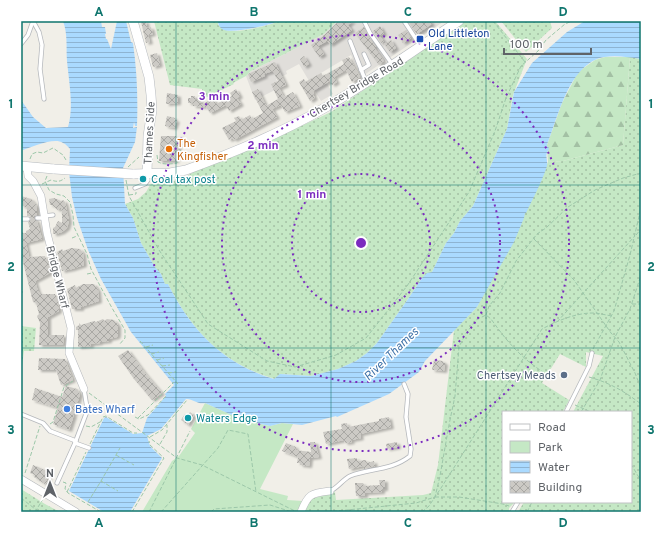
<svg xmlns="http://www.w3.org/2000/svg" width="662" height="533" viewBox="0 0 662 533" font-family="Overpass,sans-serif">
  <defs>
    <pattern id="grass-dots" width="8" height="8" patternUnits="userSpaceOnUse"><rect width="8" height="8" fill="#c5e8c5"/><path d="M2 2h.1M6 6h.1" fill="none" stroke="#a3c0a4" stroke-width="1.8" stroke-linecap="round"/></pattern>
    <pattern id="forest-firs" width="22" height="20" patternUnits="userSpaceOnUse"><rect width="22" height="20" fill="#c5e8c5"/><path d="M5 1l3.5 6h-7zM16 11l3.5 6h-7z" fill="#a3c0a4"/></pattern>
    <pattern id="water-rules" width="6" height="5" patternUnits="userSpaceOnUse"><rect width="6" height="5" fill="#aadaff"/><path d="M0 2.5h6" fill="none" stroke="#8eb4d2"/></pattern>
    <pattern id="building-cross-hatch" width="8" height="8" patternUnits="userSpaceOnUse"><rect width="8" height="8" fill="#cccac5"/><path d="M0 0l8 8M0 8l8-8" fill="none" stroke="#a9a8a4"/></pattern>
    <filter id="shadow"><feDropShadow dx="3" dy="2" stdDeviation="1" flood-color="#0004"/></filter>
  </defs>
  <rect width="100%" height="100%" fill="#f1efe8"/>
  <!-- industrial -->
  <path fill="#e0deda" d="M 337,21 L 443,21 L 440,24 L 361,77 L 351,55 L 321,73 L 333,94 L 321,101 L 299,64 L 286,71 L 287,74 L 276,79 L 281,87 L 255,100 L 246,76 L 251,71 L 324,34 Z"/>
  <!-- grass -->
  <g fill="url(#grass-dots)">
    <path d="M 154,21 L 218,21 L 218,25 C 222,27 226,31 229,31 C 242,32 268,26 279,21 L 337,21 L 324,34 L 251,71 L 246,76 L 233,83 L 234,84 L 205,98 L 202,89 L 170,85 Z"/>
    <path d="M 466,21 L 495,21 L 527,59 L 513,95 L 507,129 L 473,206 L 460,221 L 454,233 L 446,243 L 432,272 L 422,278 L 408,299 L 377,343 L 367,353 L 356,361 L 338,369 L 311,376 L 281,374 L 275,379 C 223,364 191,330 168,284 L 165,284 L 161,274 L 155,267 L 141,243 L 133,218 L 125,204 L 138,199 L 146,192 L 150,185 L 154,182 L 182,180 L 193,172 L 284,134 L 331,112 Z"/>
    <path d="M 501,21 L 550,21 L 552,28 L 526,52 Z"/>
    <path d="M 630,57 L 641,59 L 641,512 L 518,512 L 524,502 L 631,502 L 631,412 L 573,412 L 603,356 L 586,352 L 586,367 L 560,354 L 542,383 L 569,400 L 563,412 L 503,412 L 503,502 L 515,502 L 509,508 L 509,512 L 304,512 L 308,500 L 335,492 L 336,500 L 423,495 L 431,493 L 438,465 L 454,330 L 477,307 L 548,162 L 563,161 L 623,145 Z"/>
    <path d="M 21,326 L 36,328 L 34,351 L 24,351 L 21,373 Z"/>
    <path d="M 21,489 L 45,504 L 60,512 L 21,512 Z"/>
  </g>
  <!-- forest -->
  <path fill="url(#forest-firs)" d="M 605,57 L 630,57 L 623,145 L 563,161 L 548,162 L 547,145 L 562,103 L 578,72 L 595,60 Z"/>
  <!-- green -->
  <path fill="#c5e8c5" d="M 205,403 L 243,420 L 270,426 L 282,423 L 293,424 L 260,489 L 288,496 L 287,500 L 303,501 L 299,512 L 142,512 L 172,461 L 179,456 L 195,433 L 191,429 Z"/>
  <!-- water -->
  <g fill="url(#water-rules)">
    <path d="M 63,21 L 101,21 L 102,27 L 105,27 L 106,34 L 105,34 L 106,39 L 107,39 L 111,49 L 117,21 L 126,21 L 131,42 L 133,43 C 137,71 138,98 137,126 L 135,126 L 134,122 L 133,128 L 137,127 L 135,142 L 123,168 L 125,204 L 133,218 L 141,243 L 155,267 L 161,274 L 165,284 L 168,284 C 191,330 223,364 274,379 L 280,374 L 311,376 L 338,369 L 356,361 L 367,353 L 377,343 L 408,299 L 422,278 L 427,273 L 432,272 L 446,243 L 454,233 L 460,221 L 473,206 L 507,129 L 514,92 L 532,63 L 567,32 L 585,21 L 641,21 L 641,59 C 629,57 616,55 604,57 C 569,64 559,115 547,145 L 547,146 L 549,148 C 549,150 547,151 547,153 C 545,157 549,162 546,169 C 541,184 533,198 526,213 L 525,213 L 524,218 L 514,242 L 477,307 L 425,361 L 419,372 L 389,394 L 337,417 L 336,416 L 302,425 L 282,423 L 270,426 L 243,420 L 205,403 C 198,405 192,398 186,399 L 161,429 L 147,436 L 150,446 L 162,458 L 130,512 L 104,512 L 69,491 L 104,418 L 106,417 L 133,434 L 142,433 L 147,418 L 166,396 L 165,394 L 174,385 L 131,332 L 101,279 L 88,250 L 77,218 L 72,197 L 69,172 L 70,149 C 68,147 66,144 63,143 C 54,137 33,147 23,150 L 21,142 L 21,100 L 33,117 L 46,128 L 68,127 C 74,107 69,82 67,61 C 66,48 68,34 63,21 Z"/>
    <path d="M 218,21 L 279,21 C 270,25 230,35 222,29 C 219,27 218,24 218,21 Z"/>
  </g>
  <!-- building -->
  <g fill="url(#building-cross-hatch)" filter="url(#shadow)">
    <path d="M 146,21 L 147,28 L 151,27 L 153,34 L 148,35 L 150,42 L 146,43 L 141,22 Z"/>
    <path d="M 339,21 L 353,21 L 348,25 L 352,30 L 330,45 L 328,41 L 318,46 L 324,54 L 319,57 L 311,45 L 317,41 L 316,40 L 322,37 Z"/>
    <path d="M 413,21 L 430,21 L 432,24 L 417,34 L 409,23 Z"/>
    <path d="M 380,26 L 384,33 L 380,36 L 384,41 L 381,43 L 373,31 Z"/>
    <path d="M 364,27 L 376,47 L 374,47 L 384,61 L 379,65 L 355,33 Z"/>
    <path d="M 406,30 L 411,38 L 403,43 L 398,35 Z"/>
    <path d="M 391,40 L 396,48 L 390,52 L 384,44 Z"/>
    <path d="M 157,53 L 160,65 L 153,67 L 150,55 Z"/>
    <path d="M 304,56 L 309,64 L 304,67 L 300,59 Z"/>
    <path d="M 349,57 L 360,77 L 352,82 L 346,70 L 334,77 L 337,82 L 332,85 L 330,81 L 313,91 L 314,93 L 313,94 L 315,98 L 310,101 L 299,82 L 304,79 L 305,82 L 321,73 L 323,76 L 344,64 L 342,60 Z"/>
    <path d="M 275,62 L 286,85 L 279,88 L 284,97 L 293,92 L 300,106 L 285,112 L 281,105 L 272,109 L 277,117 L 234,140 L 233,138 L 229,140 L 222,128 L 236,121 L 234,118 L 239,116 L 241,120 L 250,115 L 252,119 L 263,113 L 252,92 L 258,89 L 266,106 L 278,99 L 271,84 L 278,81 L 273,71 L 264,74 L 265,76 L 251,82 L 248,74 Z"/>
    <path d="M 236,89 L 240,96 L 237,98 L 241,104 L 229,111 L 226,105 L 210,113 L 206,107 L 193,106 L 193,103 L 188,103 L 188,98 L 191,98 L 191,96 L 195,96 L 195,100 L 201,100 L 201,105 L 213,98 L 216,104 L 232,96 L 230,93 Z"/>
    <path d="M 167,93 L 178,95 L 178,103 L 166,104 Z"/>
    <path d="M 167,116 L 175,118 L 174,120 L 177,120 L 174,128 L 165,126 Z"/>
    <path d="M 161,136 L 176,136 L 176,142 L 177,142 L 177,145 L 179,145 L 176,161 L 159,161 Z"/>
    <path d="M 21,196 L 31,199 L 37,206 L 37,215 L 34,216 L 34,218 L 37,221 L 42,239 L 26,243 L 29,257 L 45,256 L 49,265 L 50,273 L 35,281 L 38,291 L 40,294 L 55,294 L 58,301 L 59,311 L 48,317 L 48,335 L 64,335 L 63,345 L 39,345 L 40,323 L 37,316 L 39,314 L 36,303 L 33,302 L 21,254 L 21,232 L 23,232 L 23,233 L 26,233 L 26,231 L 30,229 L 28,222 L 31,219 L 30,216 L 27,216 L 27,208 L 21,205 Z"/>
    <path d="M 54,198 L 61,201 L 63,200 L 65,202 L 66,206 L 69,221 L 67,228 L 62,232 L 56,234 L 53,234 L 53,228 L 55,227 L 58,221 L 62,223 L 62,215 L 61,207 L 58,210 L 52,205 L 50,205 L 49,199 Z"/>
    <path d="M 71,248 L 80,249 L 83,253 L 84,265 L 72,269 L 62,271 L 57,252 L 62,249 L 63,251 Z"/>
    <path d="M 83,284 L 94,284 L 98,290 L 99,301 L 81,307 L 81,309 L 72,309 L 67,289 L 75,285 L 76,288 Z"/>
    <path d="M 103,319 L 104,321 L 107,319 L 114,320 L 118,325 L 118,334 L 117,337 L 109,339 L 109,341 L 100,342 L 100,343 L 91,344 L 91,346 L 78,347 L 78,330 L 76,330 L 76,327 L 79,325 L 79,323 L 81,325 L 94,321 L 96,322 Z"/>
    <path d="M 128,350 L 145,373 L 162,393 L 152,400 L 134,379 L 118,356 Z"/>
    <path d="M 39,358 L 65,359 L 73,380 L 61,385 L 56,370 L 38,370 Z"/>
    <path d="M 434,360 L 443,361 L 443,362 L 445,363 L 444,371 L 432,370 Z"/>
    <path d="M 66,386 L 77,389 L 80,394 L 74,414 L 70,412 L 74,415 L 69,430 L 53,424 L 58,408 L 32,400 L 35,388 L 62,397 Z"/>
    <path d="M 190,412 L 194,415 L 188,425 L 181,420 L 185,414 L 188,415 Z"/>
    <path d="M 389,417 L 391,427 L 360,434 L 361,438 L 351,440 L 352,442 L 345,443 L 344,440 L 326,444 L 323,432 L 342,429 L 341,424 L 347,423 L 348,427 L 379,421 L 379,419 Z"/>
    <path d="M 310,442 L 315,442 L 319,457 L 310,458 L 309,466 L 300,465 L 300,463 L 297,463 L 298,457 L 282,451 L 286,443 L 296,447 L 295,450 L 311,452 Z"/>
    <path d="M 397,442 L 398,447 L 387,449 L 386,444 Z"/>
    <path d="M 357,458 L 357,461 L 366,460 L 367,463 L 374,461 L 375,466 L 364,469 L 364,466 L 349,469 L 347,459 Z"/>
    <path d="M 33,465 L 50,472 L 47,482 L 45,484 L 34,477 L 35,475 L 30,473 Z"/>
    <path d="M 379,480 L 385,480 L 385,489 L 382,489 L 382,492 L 365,493 L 365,496 L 356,496 L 355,483 L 363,483 L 364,486 L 380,485 Z"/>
  </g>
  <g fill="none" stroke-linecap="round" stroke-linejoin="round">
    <!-- lane casing -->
    <g stroke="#b5b8bc" stroke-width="5">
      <g id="lane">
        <path d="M 33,21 L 39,32 L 42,45 L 40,69 L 44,99"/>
        <path d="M 364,21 L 370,33 L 392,64"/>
        <path d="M 404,21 L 420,45"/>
        <path d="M 350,41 L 366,82"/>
        <path d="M 21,44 L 28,35 L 33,21"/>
        <path d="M 361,70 L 369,65 L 364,54"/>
        <path d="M 135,188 L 145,184 L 148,180 L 147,175"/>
        <path d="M 44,216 L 53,215"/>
        <path d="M 37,218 L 44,218"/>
        <path d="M 21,219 L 28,219"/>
        <path d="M 566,412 L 589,366 L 592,353"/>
        <path d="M 21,414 L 43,423 L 50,431 L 76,441"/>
        <path d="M 75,443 L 89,448"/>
        <path d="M 57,483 L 75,443 L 86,414 L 87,408 L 84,389"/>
        <path d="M 330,491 C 338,488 342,480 350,476 C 370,468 391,471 410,456 L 411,449 L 406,417 L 408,394 L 404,384"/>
        <path d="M 512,512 L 518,502"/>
      </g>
    </g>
    <!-- street casing -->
    <g stroke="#b5b8bc" stroke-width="8">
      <g id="street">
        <path d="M 27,167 L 28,176 L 33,181 L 41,196 L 47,233 L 71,328 L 69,353 L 84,389"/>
        <path d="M 21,479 L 76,512"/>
        <path d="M 301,512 C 308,494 311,493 330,491"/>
      </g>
    </g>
    <!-- secondary casing -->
    <g stroke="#b6babf" stroke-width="10">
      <g id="secondary">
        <path d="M 133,21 L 149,77 L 151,95 L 152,110 L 148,136 L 147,174"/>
        <path d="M 21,166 L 54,169"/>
        <path d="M 133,174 L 170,173 L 186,170 C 233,153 285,131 328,106 C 373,80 415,49 459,21"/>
      </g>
    </g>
    <!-- path -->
    <g stroke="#9cc7a9" stroke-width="1" stroke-dasharray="4 2" stroke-linecap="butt">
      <path d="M 493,21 L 525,62"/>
      <path d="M 157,155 L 158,162 C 164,165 171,164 177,163 L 180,155 L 183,136"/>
      <path d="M 30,159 L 32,154 L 37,152 L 43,153 L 53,148 L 63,155 L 66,160"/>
      <path d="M 128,167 L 139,157"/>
      <path d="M 47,176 L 45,181 L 49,190 L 56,194 L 64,196 L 70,202 L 73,215 L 74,227 L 87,254 L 91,269 L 112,308 L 125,330 L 125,338 L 119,345"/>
      <path d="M 126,180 L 129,196 L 159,250 L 208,324 L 267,361 L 295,367 L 336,355 L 366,338 L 407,286 L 469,192 L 495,131 L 506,98 L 521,66 L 538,51 L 546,40 L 565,24 L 572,21"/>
      <path d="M 42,184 L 51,180 C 57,182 60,182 65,178"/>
      <path d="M 129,195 L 136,194 L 136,192"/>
      <path d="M 636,235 L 641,229"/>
      <path d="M 72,238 L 77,236"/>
      <path d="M 534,239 L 574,280 L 611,333 L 619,342 L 635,373 L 641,388"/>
      <path d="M 87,274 L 92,273"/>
      <path d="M 21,292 L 23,292"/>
      <path d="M 632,304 L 641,304"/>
      <path d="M 486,315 L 489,306 L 500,293 L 516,261 L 537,234 L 546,228 L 568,207 L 595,190 L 623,178 L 641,173"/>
      <path d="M 557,322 L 634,237"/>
      <path d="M 140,341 L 178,384"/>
      <path d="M 146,347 L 153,345"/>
      <path d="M 593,349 L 614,311 L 630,255 L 641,208"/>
      <path d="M 151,354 L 159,352"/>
      <path d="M 157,360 L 164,358"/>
      <path d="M 162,366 L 170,365"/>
      <path d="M 168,373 L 176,372"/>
      <path d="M 589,377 C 610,383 624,391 641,404"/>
      <path d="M 89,393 L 177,458 L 202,465 L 295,511"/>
      <path d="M 575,405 L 591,412"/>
      <path d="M 581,412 L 600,380 L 615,337 L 630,309 L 641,275"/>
      <path d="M 135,417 L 139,419 L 148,415 L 166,396"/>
      <path d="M 138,418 L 174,382"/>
      <path d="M 50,424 L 53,422 L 64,387 L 73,381"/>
      <path d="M 86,426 L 91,427 L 100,422"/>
      <path d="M 150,437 L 162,430 L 187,400"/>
      <path d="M 90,444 L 103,417 L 106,416 L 133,433 L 137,433"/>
      <path d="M 160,444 L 167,432 L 167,425"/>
      <path d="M 116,455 L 134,465"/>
      <path d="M 631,464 L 641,481"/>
      <path d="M 25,473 L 40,426"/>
      <path d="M 101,481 L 118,491"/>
      <path d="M 63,482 L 66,483 L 65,489 L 68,493 L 101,512"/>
      <path d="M 67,492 L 86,452"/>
      <path d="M 435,497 L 459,497 L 503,504 L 509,506"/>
      <path d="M 21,498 L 39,512"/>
      <path d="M 88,502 L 101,481 L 120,448"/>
      <path d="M 520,510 L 529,512"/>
      <path d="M 35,512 L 43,499"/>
      <path d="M 132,512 L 164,458 L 150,445 L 149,441"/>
      <path d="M 149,512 L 190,431"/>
      <path d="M 161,512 L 218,448 L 228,430 L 248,434 L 256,492"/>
      <path d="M 211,512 L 214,509 L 270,505 L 292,512"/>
      <path d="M 327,512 L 416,503 L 435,497 L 440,476 L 449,425 L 455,396 L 459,347 L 465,335 L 476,320 L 486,315 L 491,319 C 511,347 524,361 554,379"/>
      <path d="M 422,512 L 429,506 L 441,488 L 542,329 C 557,321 575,313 593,313 C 599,313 605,315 612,316"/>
      <path d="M 527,512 L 532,502"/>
    </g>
    <!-- lane -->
    <use href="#lane" stroke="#fff" stroke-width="3.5"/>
    <!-- street -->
    <use href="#street" stroke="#fff" stroke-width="7"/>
    <!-- secondary -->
    <use href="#secondary" stroke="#fff" stroke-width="9"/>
    <!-- secondary-bridge casing -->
    <g stroke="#b6babf" stroke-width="10" stroke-linecap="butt">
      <path id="secondary-bridge" d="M 54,169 L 133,174"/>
    </g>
    <!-- secondary-bridge -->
    <use href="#secondary-bridge" stroke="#fff" stroke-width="9"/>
  </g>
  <!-- grid -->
  <path fill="none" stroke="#0f766e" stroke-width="1" stroke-opacity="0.55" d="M 176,21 L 176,512M 331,21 L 331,512M 486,21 L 486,512M 21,185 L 641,185M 21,348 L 641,348"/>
  <!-- distance rings -->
  <g fill="none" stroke="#7b2cbf" stroke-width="2" stroke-dasharray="2 4">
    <circle cx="361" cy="243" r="69"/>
    <circle cx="361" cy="243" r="139"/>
    <circle cx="361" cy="243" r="208"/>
  </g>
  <!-- markers -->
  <rect fill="#1a4fb4" stroke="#fff" stroke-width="1.5" x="416" y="35" width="8" height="8" rx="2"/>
  <circle fill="#e8710a" stroke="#fff" stroke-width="1.5" cx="169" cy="149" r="4"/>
  <g fill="#0f9aa8" stroke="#fff" stroke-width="1.5">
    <circle cx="143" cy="179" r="4"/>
    <circle cx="188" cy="418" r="4"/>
  </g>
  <circle fill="#5c6f8a" stroke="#fff" stroke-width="1.5" cx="564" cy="375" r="4"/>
  <circle fill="#3f7fe0" stroke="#fff" stroke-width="1.5" cx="67" cy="409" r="4"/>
  <g text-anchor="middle" stroke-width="3" stroke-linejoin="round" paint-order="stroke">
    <!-- transit labels -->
    <g font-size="11" fill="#164399" stroke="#fff" text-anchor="start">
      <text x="428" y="37">Old Littleton<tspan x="428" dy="13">Lane</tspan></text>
    </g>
    <!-- street labels -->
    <g font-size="11" fill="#5f6368" stroke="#fff">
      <text transform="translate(356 87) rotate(-31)" y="4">Chertsey Bridge Road</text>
      <text transform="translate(149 133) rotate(-87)" y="4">Thames Side</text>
      <text transform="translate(58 277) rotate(76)" y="4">Bridge Wharf</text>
    </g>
    <!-- food labels -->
    <g font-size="11" fill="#c56008" stroke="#fff" text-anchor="start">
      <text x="177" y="147">The<tspan x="177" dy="13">Kingfisher</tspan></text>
    </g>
    <!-- culture labels -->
    <g font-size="11" fill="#0d838f" stroke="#fff" text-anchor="start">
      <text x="151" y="183">Coal tax post</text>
      <text x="196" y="422">Waters Edge</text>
    </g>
    <!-- service labels -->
    <g font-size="11" fill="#4e5e75" stroke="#fff" text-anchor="end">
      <text x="556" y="379">Chertsey Meads</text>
    </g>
    <!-- shop labels -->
    <g font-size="11" fill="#366cbe" stroke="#fff" text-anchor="start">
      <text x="75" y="413">Bates Wharf</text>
    </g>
    <!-- water labels -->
    <g font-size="12" font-style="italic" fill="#4174aa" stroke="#fff">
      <text transform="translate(391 354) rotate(-44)" y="4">River Thames</text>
    </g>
  </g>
  <circle cx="361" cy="243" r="6" fill="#7b2cbf" stroke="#fff" stroke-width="2"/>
  <g font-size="12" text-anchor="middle" font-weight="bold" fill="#7b2cbf" stroke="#fff" stroke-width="3" stroke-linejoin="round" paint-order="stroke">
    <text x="214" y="100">3 min</text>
    <text x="263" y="149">2 min</text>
    <text x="312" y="198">1 min</text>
  </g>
  <!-- border -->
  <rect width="662" height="533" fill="none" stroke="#ffffff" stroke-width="44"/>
  <!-- legend -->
  <rect x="502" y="411" width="130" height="92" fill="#ffffff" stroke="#bfc1c3"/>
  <rect x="510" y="424" width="20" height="6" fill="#ffffff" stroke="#bfc1c3"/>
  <text x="538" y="431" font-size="12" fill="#5f6368">Road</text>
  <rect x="510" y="441" width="20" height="12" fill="#c5e8c5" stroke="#bfc1c3"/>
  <text x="538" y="451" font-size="12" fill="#5f6368">Park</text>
  <rect x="510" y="461" width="20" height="12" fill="url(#water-rules)" stroke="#bfc1c3"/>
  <text x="538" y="471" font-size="12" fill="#5f6368">Water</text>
  <rect x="510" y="481" width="20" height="12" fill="url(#building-cross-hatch)" stroke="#bfc1c3"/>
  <text x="538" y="491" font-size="12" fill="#5f6368">Building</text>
  <!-- north arrow -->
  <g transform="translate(50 483)" stroke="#ffffff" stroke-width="3" paint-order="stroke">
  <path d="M0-3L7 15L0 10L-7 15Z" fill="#5f6368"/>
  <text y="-6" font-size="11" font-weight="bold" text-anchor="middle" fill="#5f6368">N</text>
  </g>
  <!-- scale -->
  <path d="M504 48v6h87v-6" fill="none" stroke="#5f6368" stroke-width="2"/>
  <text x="510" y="48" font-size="12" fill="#5f6368" stroke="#ffffff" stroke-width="3" paint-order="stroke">100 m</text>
  <rect x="22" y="22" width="618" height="489" fill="none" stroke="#0f766e" stroke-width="1.5"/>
  <g font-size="13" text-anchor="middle" font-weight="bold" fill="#0f766e">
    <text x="99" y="16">A</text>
    <text x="254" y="16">B</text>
    <text x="408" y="16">C</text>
    <text x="563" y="16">D</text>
    <text x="11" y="108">1</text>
    <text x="651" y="108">1</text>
    <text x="11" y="271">2</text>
    <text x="651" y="271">2</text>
    <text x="11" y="434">3</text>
    <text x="651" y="434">3</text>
    <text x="99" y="527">A</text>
    <text x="254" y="527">B</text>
    <text x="408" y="527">C</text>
    <text x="563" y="527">D</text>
  </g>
</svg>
